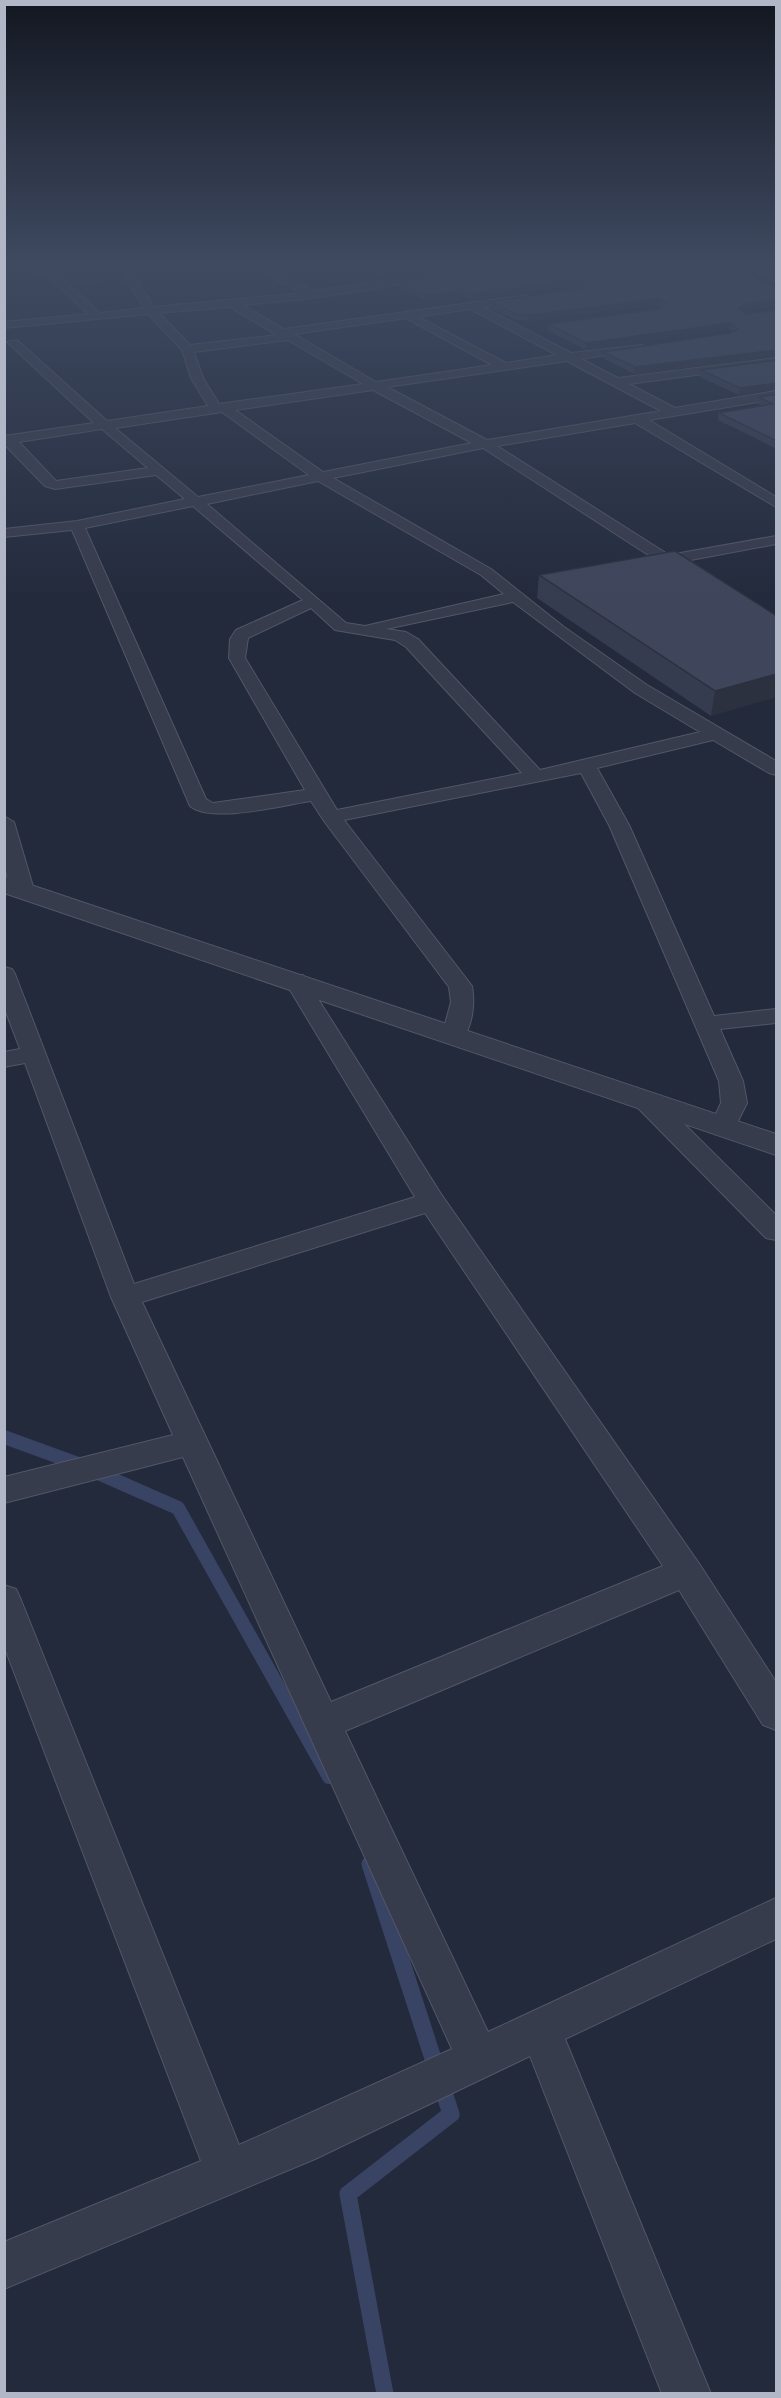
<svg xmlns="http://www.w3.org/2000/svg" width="781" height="2398" viewBox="0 0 781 2398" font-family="'Golos Text',sans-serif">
  <rect width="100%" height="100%" fill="#232a3c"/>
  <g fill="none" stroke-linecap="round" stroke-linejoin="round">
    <!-- stream-far2 -->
    <g stroke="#394465" stroke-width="4.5">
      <path d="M 458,266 L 482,268"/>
      <path d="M 556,283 L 594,291"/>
    </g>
    <!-- stream-far1 -->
    <g stroke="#394465" stroke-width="14">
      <path d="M 4,1437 L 81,1465"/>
      <path d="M 96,1472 L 178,1508 L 329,1777"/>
    </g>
    <!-- stream -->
    <path stroke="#394465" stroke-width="17" d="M 370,1864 L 451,2114 L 348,2194 L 385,2394"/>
    <!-- minor casing -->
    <g stroke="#525767" stroke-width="2">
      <g id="minor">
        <path d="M 37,266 L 48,266 L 100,313 L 144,308 L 118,266 L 128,266 L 154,307 L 302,293 L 251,266 L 264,266 L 314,291 L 435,273 L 439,274 L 439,278 L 314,298 L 243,305 L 284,329 L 527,295 L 532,298 L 531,300 L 483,307 L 571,353 L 642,345 L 644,347 L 638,350 L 581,359 L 618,378 L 776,358 L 776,364 L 629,384 L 675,408 L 776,391 L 776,399 L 649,420 L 776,497 L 776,507 L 635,423 L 497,446 L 669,555 L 776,536 L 776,544 L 680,562 L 697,574 L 694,577 L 684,577 L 664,565 L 653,564 L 650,561 L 653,558 L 483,448 L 333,478 L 491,569 L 564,627 L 647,685 L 776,761 L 776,775 L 769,773 L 713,740 L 597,768 L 629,825 L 714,1016 L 776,1009 L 776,1023 L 720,1029 L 743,1081 L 747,1103 L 732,1133 L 723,1135 L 714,1133 L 710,1127 L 721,1103 L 719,1081 L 609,825 L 581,773 L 344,820 L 472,986 C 475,1003 473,1025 462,1040 L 454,1042 L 446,1040 L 442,1035 L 451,1002 L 449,987 L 324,821 L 311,801 C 283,805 211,824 190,806 L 72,530 L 4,537 L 4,529 L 77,521 L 185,499 L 156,475 L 55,489 L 45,486 L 4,444 L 4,436 L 94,423 L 7,342 L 17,340 L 107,421 L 208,406 L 191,378 L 182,350 L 148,314 L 4,328 L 4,322 L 88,314 ZM 230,307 L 277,335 L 190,345 L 159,313 ZM 470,309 L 557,355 L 506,363 L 418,317 ZM 406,318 L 492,365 L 376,382 L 294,334 ZM 288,340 L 363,384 L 219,404 L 203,378 L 194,352 ZM 567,361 L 661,411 L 487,440 L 387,387 ZM 373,390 L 472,443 L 323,472 L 235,410 ZM 222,412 L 309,475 L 198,497 L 115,428 ZM 102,429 L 148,468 L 56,481 L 19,442 ZM 318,481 L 481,575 L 504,594 L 365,626 L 346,623 L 207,504 ZM 193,506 L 303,600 L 236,630 L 230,639 L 229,658 L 305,790 L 213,803 L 206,799 L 85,528 ZM 513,602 L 635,693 L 700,732 L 540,770 L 418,639 L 406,632 L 386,629 ZM 311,608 L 335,630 L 395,640 L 406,647 L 522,773 L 337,810 L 245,658 L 248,638 Z"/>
        <path d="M 4,816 L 14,822 L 34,890 L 31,895 L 15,895 C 1,873 4,841 4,816 Z"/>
        <path d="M 4,967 L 12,969 L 15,974 L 134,1284 L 415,1197 L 284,980 L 287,975 L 303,975 L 441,1194 L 698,1562 L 776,1682 L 776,1730 L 763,1725 L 679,1590 L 345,1731 L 488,2032 L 776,1898 L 776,1939 L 565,2039 L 711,2394 L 662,2394 L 530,2056 L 315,2159 L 4,2289 L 4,2242 L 201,2161 L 4,1646 L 4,1585 L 16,1589 L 21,1600 L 239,2145 L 452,2049 L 183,1457 L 4,1503 L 4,1477 L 173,1435 L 111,1297 L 25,1063 L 4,1067 L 4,1052 L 20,1049 L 4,1007 ZM 425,1213 L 663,1566 L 331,1702 L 142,1302 Z"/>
        <path d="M 645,1092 L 654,1094 L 776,1215 L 776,1240 L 766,1238 L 636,1106 L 632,1100 L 636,1094 Z"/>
      </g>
    </g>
    <!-- tertiary casing -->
    <g stroke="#525767" stroke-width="2">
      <path id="tertiary" d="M 4,876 L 776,1134 L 776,1155 L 4,893 Z"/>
    </g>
    <!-- minor -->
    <use href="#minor" fill="#373c4c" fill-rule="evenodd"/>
    <!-- tertiary -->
    <use href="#tertiary" fill="#373c4c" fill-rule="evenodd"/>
  </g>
  <!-- wall -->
  <g fill="#363c4f">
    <path d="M 52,266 L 120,266 L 121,278 L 71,284 Z"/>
    <path d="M 351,266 L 732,266 L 777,288 L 777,310 L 776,306 L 744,310 L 742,311 L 777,356 L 634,374 L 603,358 L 603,352 L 730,333 L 733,331 L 730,329 L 586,350 L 547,330 L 548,324 L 659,309 L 661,307 L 658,305 L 529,321 L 516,320 L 489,308 L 489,302 L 582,288 L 577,285 L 471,300 L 464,297 L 426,301 L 400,287 L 400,281 L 469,270 L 469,268 L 465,267 L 385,278 L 366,267 L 359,268 Z"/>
    <path d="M 743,266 L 777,266 L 777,284 Z"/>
    <path d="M 777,360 L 739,395 L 700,377 L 701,370 Z"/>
    <path d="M 777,394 L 777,449 L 718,420 L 719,413 L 762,406 L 758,404 L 759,397 Z"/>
    <path d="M 539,575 L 777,616 L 711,716 L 537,598 Z"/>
  </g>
  <!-- shaded-wall -->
  <g fill="#2c3140">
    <path d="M 4,266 L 42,266 L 43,275 L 4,279 Z"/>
    <path d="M 114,266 L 120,266 L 121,278 L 71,284 L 70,271 Z"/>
    <path d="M 359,266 L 366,266 L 366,267 L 359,268 Z"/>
    <path d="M 430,266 L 465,266 L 385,278 L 385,273 Z"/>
    <path d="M 577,279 L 577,285 L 471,300 L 471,294 Z"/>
    <path d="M 464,291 L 464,297 L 426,301 L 426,295 Z"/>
    <path d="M 658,299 L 658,305 L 529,321 L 529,315 Z"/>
    <path d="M 777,300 L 776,306 L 744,310 L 737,314 L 738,308 L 745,304 Z"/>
    <path d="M 731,323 L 730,329 L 586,350 L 586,343 Z"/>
    <path d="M 777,350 L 777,356 L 634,374 L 635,367 Z"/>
    <path d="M 777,383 L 777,389 L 739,395 L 740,388 Z"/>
    <path d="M 777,674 L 777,697 L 711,716 L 715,691 Z"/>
  </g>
  <!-- building -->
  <g fill="#3f465c" stroke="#2c3140" stroke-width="1.5">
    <path d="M 64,266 L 114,266 L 70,271 Z"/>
    <path d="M 374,266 L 430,266 L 385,273 Z"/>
    <path d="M 469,266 L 732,266 L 777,288 L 777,300 L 745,304 L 738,308 L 745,314 L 777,310 L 777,350 L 635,367 L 603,352 L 730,333 L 738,329 L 731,323 L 586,343 L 548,324 L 659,309 L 666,303 L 658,299 L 529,315 L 516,314 L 489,302 L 582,288 L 585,283 L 577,279 L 471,294 L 464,291 L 426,295 L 400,281 L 469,270 Z"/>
    <path d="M 755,266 L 777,266 L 777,278 Z"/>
    <path d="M 777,360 L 777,383 L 740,388 L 701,370 Z"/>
    <path d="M 777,394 L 777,441 L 719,413 L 773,404 L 759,397 Z"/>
    <path d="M 675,551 L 777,616 L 777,674 L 715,691 L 539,575 Z"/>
  </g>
  <!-- sky -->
  <linearGradient id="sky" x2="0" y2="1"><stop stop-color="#131721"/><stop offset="0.44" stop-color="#3f4a61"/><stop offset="1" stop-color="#3f4a61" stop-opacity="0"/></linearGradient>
  <rect width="781" height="602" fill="url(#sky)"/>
  <!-- border -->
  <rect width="781" height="2398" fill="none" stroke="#b2b7c7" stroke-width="12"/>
</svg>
